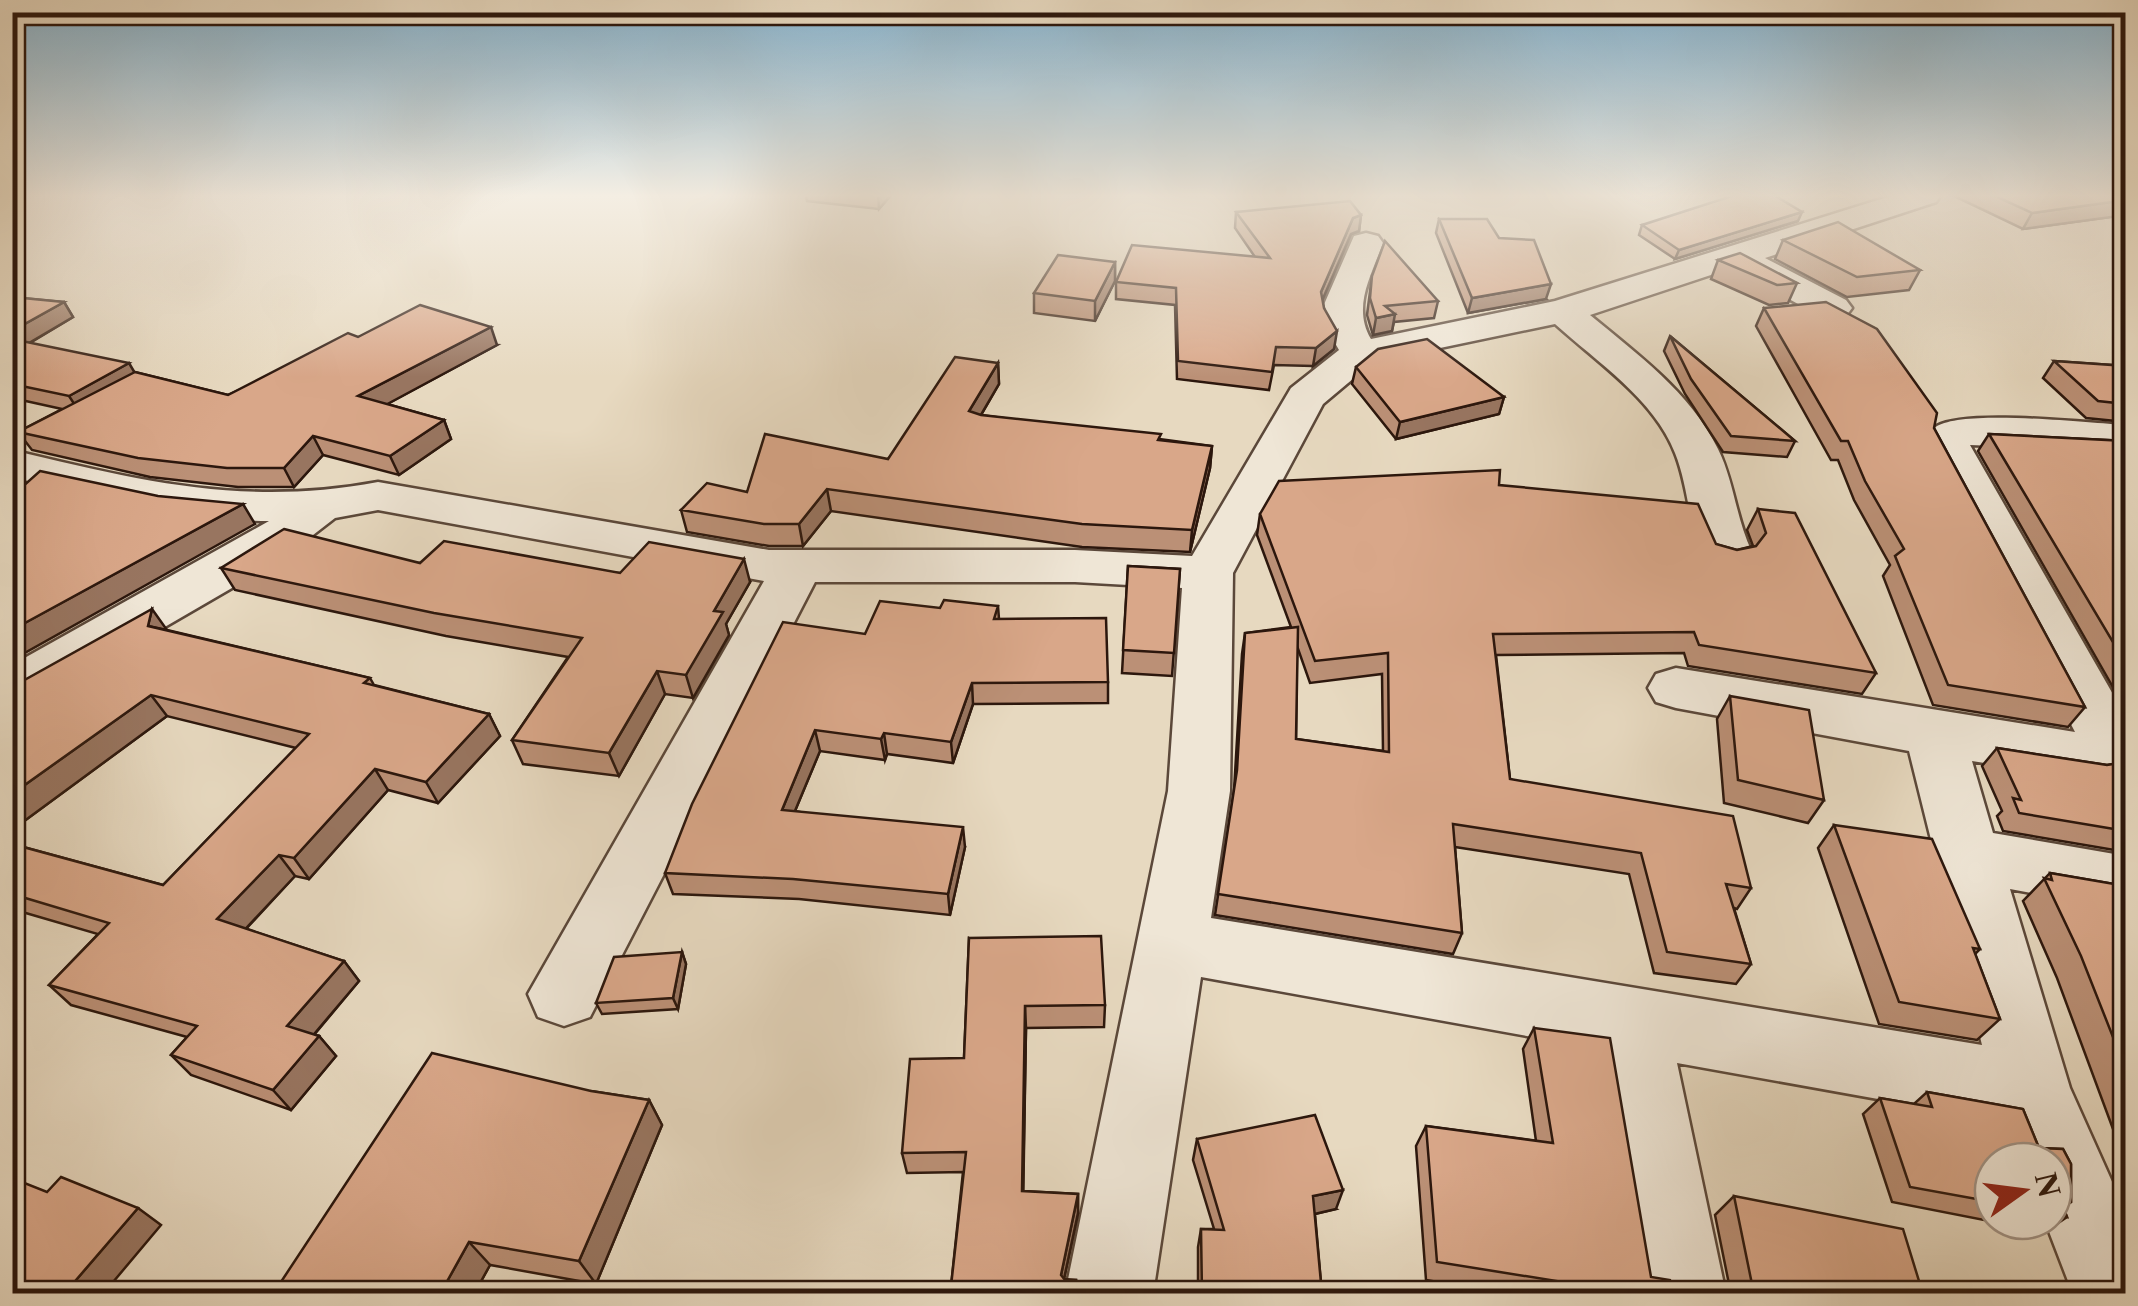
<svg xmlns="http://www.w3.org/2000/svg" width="2138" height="1306" viewBox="0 0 2138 1306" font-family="'Libre Caslon Text',serif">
  <rect width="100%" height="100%" fill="#e7d9c0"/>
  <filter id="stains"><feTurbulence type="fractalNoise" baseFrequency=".002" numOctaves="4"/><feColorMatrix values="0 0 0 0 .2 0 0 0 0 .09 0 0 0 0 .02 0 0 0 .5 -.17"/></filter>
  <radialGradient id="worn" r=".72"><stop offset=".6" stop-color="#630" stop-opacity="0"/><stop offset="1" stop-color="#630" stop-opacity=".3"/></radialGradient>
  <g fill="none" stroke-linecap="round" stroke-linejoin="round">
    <!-- minor casing -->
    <g stroke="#5b483a" stroke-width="5">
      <path id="minor" d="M 1894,195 L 1941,195 L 1936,202 L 1765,258 L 1846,300 L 1852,308 L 1846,316 L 1833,319 L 1820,316 L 1732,268 L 1590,315 C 1637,354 1690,392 1718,449 C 1734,481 1736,519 1752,552 L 1745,563 L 1727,567 L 1709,563 C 1687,529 1690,490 1675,453 C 1654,399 1597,362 1555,324 L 1373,362 L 1323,404 L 1233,573 L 1230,791 L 1211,918 L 1982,1045 L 1909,751 L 1676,708 L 1656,702 L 1648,688 L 1656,674 L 1676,668 L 2075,732 L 1926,445 C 1927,436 1930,431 1937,426 C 1967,409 2086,423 2126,425 L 2126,451 L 1970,445 L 2126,717 L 2126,774 L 2091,780 L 1972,761 L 1993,833 L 2126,856 L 2126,911 L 2010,889 L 2070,1088 L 2126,1213 L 2126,1294 L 2073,1294 L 2045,1221 L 2053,1221 L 2053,1161 L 2021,1161 L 2006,1122 L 1677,1063 L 1726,1294 L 1638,1294 L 1599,1049 L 1201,977 L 1153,1294 L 1065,1294 L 1168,791 L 1182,588 L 1075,582 L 815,582 L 590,1017 L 564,1026 L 538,1017 L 528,994 L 764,581 L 378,510 L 335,518 L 282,559 L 32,704 L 12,710 L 12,665 L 269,521 C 182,521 97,498 12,477 L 12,450 C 141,481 245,507 378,482 L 769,550 L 1075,550 L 1192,556 L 1291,388 L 1339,350 L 1324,324 L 1322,309 L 1354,236 L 1366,233 L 1378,236 L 1383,243 C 1371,276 1352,307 1371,339 L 1555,301 Z"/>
    </g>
    <!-- minor -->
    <use href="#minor" fill="#efe6d6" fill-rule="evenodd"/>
  </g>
  <!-- wall -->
  <g fill="#bb9076" stroke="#2c170d" stroke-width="2.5" fill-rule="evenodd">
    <path d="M 806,195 L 891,195 L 879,209 L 807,201 Z"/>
    <path d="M 1952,195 L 2126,195 L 2126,215 L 2023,229 Z"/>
    <path d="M 1236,212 L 1361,215 L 1359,231 L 1351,234 L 1322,300 L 1334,349 L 1313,366 L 1274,365 L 1269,390 L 1177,379 L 1175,305 L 1116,299 L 1116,282 L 1255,257 L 1235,228 Z"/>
    <path d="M 1439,219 L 1546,299 L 1468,313 L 1436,233 Z"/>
    <path d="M 1798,221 L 1675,259 L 1639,235 L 1642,225 Z"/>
    <path d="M 1783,240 L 1920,270 L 1909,290 L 1847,297 L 1775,259 Z"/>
    <path d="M 1718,260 L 1797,283 L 1788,303 L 1769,305 L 1711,279 Z"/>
    <path d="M 1115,262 L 1115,281 L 1095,321 L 1034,313 L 1034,293 Z"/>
    <path d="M 1372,276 L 1438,301 L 1434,318 L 1394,322 L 1392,331 L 1373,335 L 1367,315 Z"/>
    <path d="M 12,297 L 64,302 L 73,317 L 30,343 L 135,372 L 228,395 L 358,337 L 497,345 L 387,404 L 444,420 L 451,439 L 399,475 L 323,455 L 294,487 L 238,487 L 150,477 L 32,450 L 18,432 L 62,409 L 12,398 Z"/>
    <path d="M 1764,308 L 1934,428 L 2085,707 L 2068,727 L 1933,705 L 1883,576 L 1890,565 L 1854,500 L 1838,460 L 1831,460 L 1756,326 Z"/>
    <path d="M 1670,336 L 1795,441 L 1787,457 L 1723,452 L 1685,394 L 1664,351 Z"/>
    <path d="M 2054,361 L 2126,366 L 2126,422 L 2086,418 L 2043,378 Z"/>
    <path d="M 998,363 L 999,384 L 981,415 L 1212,446 L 1210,468 L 1190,552 L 1082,547 L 831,511 L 803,546 L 769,546 L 687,532 L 681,510 L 888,459 Z"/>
    <path d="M 1356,367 L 1504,397 L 1499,414 L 1396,439 L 1352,384 Z"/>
    <path d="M 1989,434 L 2126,441 L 2126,710 L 1978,451 Z"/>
    <path d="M 1499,485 L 1737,550 L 1753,546 L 1747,530 L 1758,509 L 1876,673 L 1862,694 L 1688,666 L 1684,653 L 1496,655 L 1510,779 L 1751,888 L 1737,909 L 1734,908 L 1751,964 L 1736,984 L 1654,973 L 1629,874 L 1455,847 L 1462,933 L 1453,954 L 1215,915 L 1234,791 L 1242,654 L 1245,633 L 1291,627 L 1257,535 L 1260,514 ZM 1297,646 L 1310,683 L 1382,674 L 1383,751 L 1296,739 Z"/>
    <path d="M 420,563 L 620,573 L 750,582 L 726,624 L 729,635 L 693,698 L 665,694 L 619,776 L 523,764 L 512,740 L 568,657 L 446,636 L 235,590 L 221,568 Z"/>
    <path d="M 1128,566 L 1180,569 L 1172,676 L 1122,673 Z"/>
    <path d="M 998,606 L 999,619 L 1108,682 L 1108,703 L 973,704 L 953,763 L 887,754 L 885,760 L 820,751 L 795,811 L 965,847 L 950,915 L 799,899 L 673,894 L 665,873 L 940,608 Z"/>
    <path d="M 167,630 L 370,678 L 374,685 L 489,714 L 500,736 L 438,803 L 388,790 L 309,879 L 295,876 L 246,929 L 344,961 L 359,981 L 314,1035 L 319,1036 L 336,1056 L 291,1110 L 191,1075 L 171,1055 L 187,1037 L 71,1005 L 49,985 L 98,934 L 12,909 L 12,844 L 163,885 L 296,748 L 167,716 L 12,830 Z"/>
    <path d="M 1730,696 L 1824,800 L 1808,823 L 1724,803 L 1717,719 Z"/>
    <path d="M 1997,748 L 2107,765 L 2126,762 L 2126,852 L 2003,831 L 1997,816 L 2002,811 L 1982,766 Z"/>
    <path d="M 1834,825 L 1980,949 L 1975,954 L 2000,1019 L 1977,1040 L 1879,1024 L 1818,848 Z"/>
    <path d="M 2050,873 L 2126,886 L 2126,1164 L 2057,978 L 2023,901 Z"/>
    <path d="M 969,938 L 1105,1005 L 1104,1027 L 1026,1028 L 1023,1191 L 1078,1194 L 1078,1213 L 1064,1279 L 1076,1280 L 1076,1294 L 952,1294 L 951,1286 L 963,1172 L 907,1173 L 902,1153 L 964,1058 Z"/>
    <path d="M 682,952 L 686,964 L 678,1009 L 602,1014 L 596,1003 Z"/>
    <path d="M 1534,1028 L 1651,1277 L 1674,1294 L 1509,1294 L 1426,1280 L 1416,1146 L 1426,1126 L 1536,1141 L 1523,1049 Z"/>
    <path d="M 591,1091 L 649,1100 L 662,1125 L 596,1284 L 490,1265 L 474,1294 L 273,1294 Z"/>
    <path d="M 1927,1092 L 2023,1109 L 2039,1148 L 2063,1149 L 2071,1164 L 2071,1202 L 2063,1207 L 2067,1217 L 2045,1232 L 1892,1202 L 1863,1114 L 1880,1098 L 1914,1104 ZM 1993,1161 L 2053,1161 L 2053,1221 L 1993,1221 Z"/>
    <path d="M 1197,1139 L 1336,1209 L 1315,1214 L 1322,1294 L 1198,1294 L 1198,1247 L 1201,1229 L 1214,1229 L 1193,1160 Z"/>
    <path d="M 1734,1196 L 1923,1294 L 1731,1294 L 1715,1215 Z"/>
  </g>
  <!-- shaded-wall -->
  <g fill="#987560" stroke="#2c170d" stroke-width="2.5">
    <path d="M 878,195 L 891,195 L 879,209 Z"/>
    <path d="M 2126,200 L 2126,215 L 2023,229 L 2032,213 Z"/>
    <path d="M 1802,212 L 1798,221 L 1675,259 L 1679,250 Z"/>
    <path d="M 1361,215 L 1359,231 L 1351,234 L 1318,310 L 1321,292 L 1353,218 Z"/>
    <path d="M 1115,262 L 1115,281 L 1095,321 L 1095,301 Z"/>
    <path d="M 1551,284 L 1546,299 L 1468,313 L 1472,298 Z"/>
    <path d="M 64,302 L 73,317 L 12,353 L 12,331 Z"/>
    <path d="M 1395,314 L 1392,331 L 1373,335 L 1376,318 Z"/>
    <path d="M 491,327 L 497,345 L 367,415 L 358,396 Z"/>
    <path d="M 1337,331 L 1334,349 L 1313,366 L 1316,348 Z"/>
    <path d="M 129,363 L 139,380 L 80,413 L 69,396 Z"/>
    <path d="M 998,363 L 999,384 L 971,432 L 969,411 Z"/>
    <path d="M 1504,397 L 1499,414 L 1396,439 L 1400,422 Z"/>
    <path d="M 444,420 L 451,439 L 399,475 L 390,456 Z"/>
    <path d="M 313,436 L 323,455 L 294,487 L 284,468 Z"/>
    <path d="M 1212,446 L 1210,468 L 1190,552 L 1192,530 Z"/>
    <path d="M 827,489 L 831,511 L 803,546 L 799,524 Z"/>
    <path d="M 243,504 L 255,524 L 12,660 L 12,630 Z"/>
    <path d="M 744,559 L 750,582 L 726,624 L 729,635 L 693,698 L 686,675 L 714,611 Z"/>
    <path d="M 152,609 L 167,630 L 148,626 Z"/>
    <path d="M 657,671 L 665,694 L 619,776 L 609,753 Z"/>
    <path d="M 972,683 L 973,704 L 953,763 L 951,742 Z"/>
    <path d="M 151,695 L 167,716 L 12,830 L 12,794 Z"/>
    <path d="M 489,714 L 500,736 L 438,803 L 426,782 Z"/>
    <path d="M 815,730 L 820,751 L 787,830 L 782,810 Z"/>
    <path d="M 884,733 L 887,754 L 885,760 L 881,739 Z"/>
    <path d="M 375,769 L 388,790 L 309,879 L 294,858 Z"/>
    <path d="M 963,827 L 965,847 L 950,915 L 948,894 Z"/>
    <path d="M 279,855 L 295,876 L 235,940 L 217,919 Z"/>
    <path d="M 682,952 L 686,964 L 678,1009 L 673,998 Z"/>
    <path d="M 344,961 L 359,981 L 304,1046 L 287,1026 Z"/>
    <path d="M 1025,1006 L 1026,1028 L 1023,1210 L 1022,1191 Z"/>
    <path d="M 319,1036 L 336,1056 L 291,1110 L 273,1090 Z"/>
    <path d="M 649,1100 L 662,1125 L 596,1284 L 579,1261 Z"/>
    <path d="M 1343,1190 L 1336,1209 L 1306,1216 L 1313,1196 Z"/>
    <path d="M 1078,1194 L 1078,1213 L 1061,1293 L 1061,1275 Z"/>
    <path d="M 138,1208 L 161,1225 L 103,1294 L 64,1294 Z"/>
    <path d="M 469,1242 L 490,1265 L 474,1294 L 440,1294 Z"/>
  </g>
  <!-- building -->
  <g fill="#d9a789" stroke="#2c170d" stroke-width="2.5">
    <path d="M 1735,195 L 1774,195 L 1802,212 L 1679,250 L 1642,225 Z"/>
    <path d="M 1993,195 L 2126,195 L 2126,200 L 2032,213 Z"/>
    <path d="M 1350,201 L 1361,215 L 1353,218 L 1321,292 L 1324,308 L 1337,331 L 1316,348 L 1276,347 L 1272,372 L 1178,361 L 1176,288 L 1116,282 L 1132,245 L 1270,258 L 1236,212 Z"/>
    <path d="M 1439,219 L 1487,219 L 1499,238 L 1534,240 L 1551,284 L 1472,298 Z"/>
    <path d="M 1838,222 L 1920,270 L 1857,277 L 1783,240 Z"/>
    <path d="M 1385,241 L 1438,301 L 1385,306 L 1395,314 L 1376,318 L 1370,298 L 1372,276 Z"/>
    <path d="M 1740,253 L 1797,283 L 1777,285 L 1718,260 Z"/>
    <path d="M 1058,255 L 1115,262 L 1095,301 L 1034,293 Z"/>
    <path d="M 12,297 L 64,302 L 12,331 Z"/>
    <path d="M 1826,302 L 1877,329 L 1937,413 L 1934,428 L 2085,707 L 1948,685 L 1895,556 L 1904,549 L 1865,481 L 1848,441 L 1841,441 L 1764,308 Z"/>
    <path d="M 420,305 L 491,327 L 358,396 L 444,420 L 390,456 L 313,436 L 284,468 L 227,468 L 138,458 L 18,432 L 135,372 L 228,395 L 348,333 L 358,337 Z"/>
    <path d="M 1670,336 L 1795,441 L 1731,436 L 1691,379 Z"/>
    <path d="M 12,339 L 129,363 L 69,396 L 12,384 Z"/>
    <path d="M 1427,339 L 1504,397 L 1400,422 L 1356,367 L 1378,349 Z"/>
    <path d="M 955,357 L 998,363 L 969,411 L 981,415 L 1161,434 L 1158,440 L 1212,446 L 1192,530 L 1082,524 L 827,489 L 799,524 L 764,524 L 681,510 L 707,483 L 747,492 L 765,434 L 888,459 Z"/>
    <path d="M 2054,361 L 2126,366 L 2126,404 L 2098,401 Z"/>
    <path d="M 1989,434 L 2126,441 L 2126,664 Z"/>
    <path d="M 1500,470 L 1499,485 L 1698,504 L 1716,544 L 1737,550 L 1756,546 L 1766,533 L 1758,509 L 1795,513 L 1876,673 L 1699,645 L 1694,632 L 1493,634 L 1510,779 L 1733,816 L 1751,888 L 1726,884 L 1751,964 L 1667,952 L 1641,853 L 1453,824 L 1462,933 L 1218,894 L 1237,770 L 1245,633 L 1298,627 L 1296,739 L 1389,752 L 1388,653 L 1315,661 L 1260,514 L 1279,481 Z"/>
    <path d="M 40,471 L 158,496 L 243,504 L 12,630 L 12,496 Z"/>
    <path d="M 284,529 L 420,563 L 444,541 L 620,573 L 649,542 L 744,559 L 714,611 L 723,612 L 686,675 L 657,671 L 609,753 L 512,740 L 582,638 L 434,613 L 221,568 Z"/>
    <path d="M 1128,566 L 1180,569 L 1174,653 L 1123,650 Z"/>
    <path d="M 944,600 L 998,606 L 994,619 L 1106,618 L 1108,682 L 972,683 L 951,742 L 884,733 L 881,739 L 815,730 L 782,810 L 963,827 L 948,894 L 793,879 L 665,873 L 692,804 L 783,622 L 865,634 L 880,601 L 940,608 Z"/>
    <path d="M 152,609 L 148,626 L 370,678 L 364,683 L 489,714 L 426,782 L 375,769 L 294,858 L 279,855 L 217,919 L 344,961 L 287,1026 L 319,1036 L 273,1090 L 171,1055 L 197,1026 L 49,985 L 109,923 L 12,894 L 12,844 L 163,885 L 309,734 L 151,695 L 12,794 L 12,687 Z"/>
    <path d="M 1730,696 L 1809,710 L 1824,800 L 1738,780 Z"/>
    <path d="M 1997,748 L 2107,765 L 2126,762 L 2126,831 L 2019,813 L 2013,798 L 2021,800 Z"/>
    <path d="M 1834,825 L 1932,839 L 1980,949 L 1973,948 L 2000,1019 L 1899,1002 Z"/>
    <path d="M 2050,873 L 2126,886 L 2126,1070 L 2081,956 L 2044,878 L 2052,880 Z"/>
    <path d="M 1101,936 L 1105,1005 L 1025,1006 L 1022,1191 L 1078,1194 L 1061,1275 L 1065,1280 L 1076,1280 L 1075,1293 L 951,1286 L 966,1152 L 902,1153 L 910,1059 L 964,1058 L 969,938 Z"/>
    <path d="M 682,952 L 673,998 L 596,1003 L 614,957 Z"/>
    <path d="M 1534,1028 L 1610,1038 L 1651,1277 L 1670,1280 L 1674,1294 L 1616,1294 L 1595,1292 L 1594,1287 L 1437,1262 L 1426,1126 L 1553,1143 Z"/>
    <path d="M 432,1053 L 591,1091 L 649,1100 L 579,1261 L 469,1242 L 440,1294 L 273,1294 Z"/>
    <path d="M 1927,1092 L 2023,1109 L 2039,1148 L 2063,1149 L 2071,1164 L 2071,1202 L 2063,1207 L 2067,1217 L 2053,1214 L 2053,1161 L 1993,1161 L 1993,1202 L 1910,1187 L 1880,1098 L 1932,1107 Z"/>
    <path d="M 1315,1115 L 1343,1190 L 1313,1196 L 1322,1294 L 1202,1294 L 1201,1229 L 1224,1230 L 1197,1139 Z"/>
    <path d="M 61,1177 L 138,1208 L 64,1294 L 12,1294 L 12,1178 L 47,1192 Z"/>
    <path d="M 1734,1196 L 1903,1229 L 1923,1294 L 1754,1294 Z"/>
  </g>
  <!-- sky -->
  <linearGradient id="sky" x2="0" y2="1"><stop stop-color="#87b6d3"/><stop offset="0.52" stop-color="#f4eee3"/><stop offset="1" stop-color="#f4eee3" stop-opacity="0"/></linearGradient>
  <rect width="2138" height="377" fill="url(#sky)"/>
  <!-- margin -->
  <rect width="2138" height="1306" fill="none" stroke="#e7d9c0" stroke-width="50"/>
  <rect x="15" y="15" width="2108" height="1276" fill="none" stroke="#2c170d" stroke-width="5"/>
  <rect x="25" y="25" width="2088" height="1256" fill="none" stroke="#2c170d" stroke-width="2.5"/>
  <!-- north arrow -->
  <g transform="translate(2023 1191) rotate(76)"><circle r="48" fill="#efe6d6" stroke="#a19386" stroke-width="2.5"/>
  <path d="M0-8L18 38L0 25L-18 38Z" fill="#8f2418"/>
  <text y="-15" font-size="28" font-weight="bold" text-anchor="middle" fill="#2c170d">N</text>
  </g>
  <rect width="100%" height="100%" filter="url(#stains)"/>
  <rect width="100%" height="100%" fill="url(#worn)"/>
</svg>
